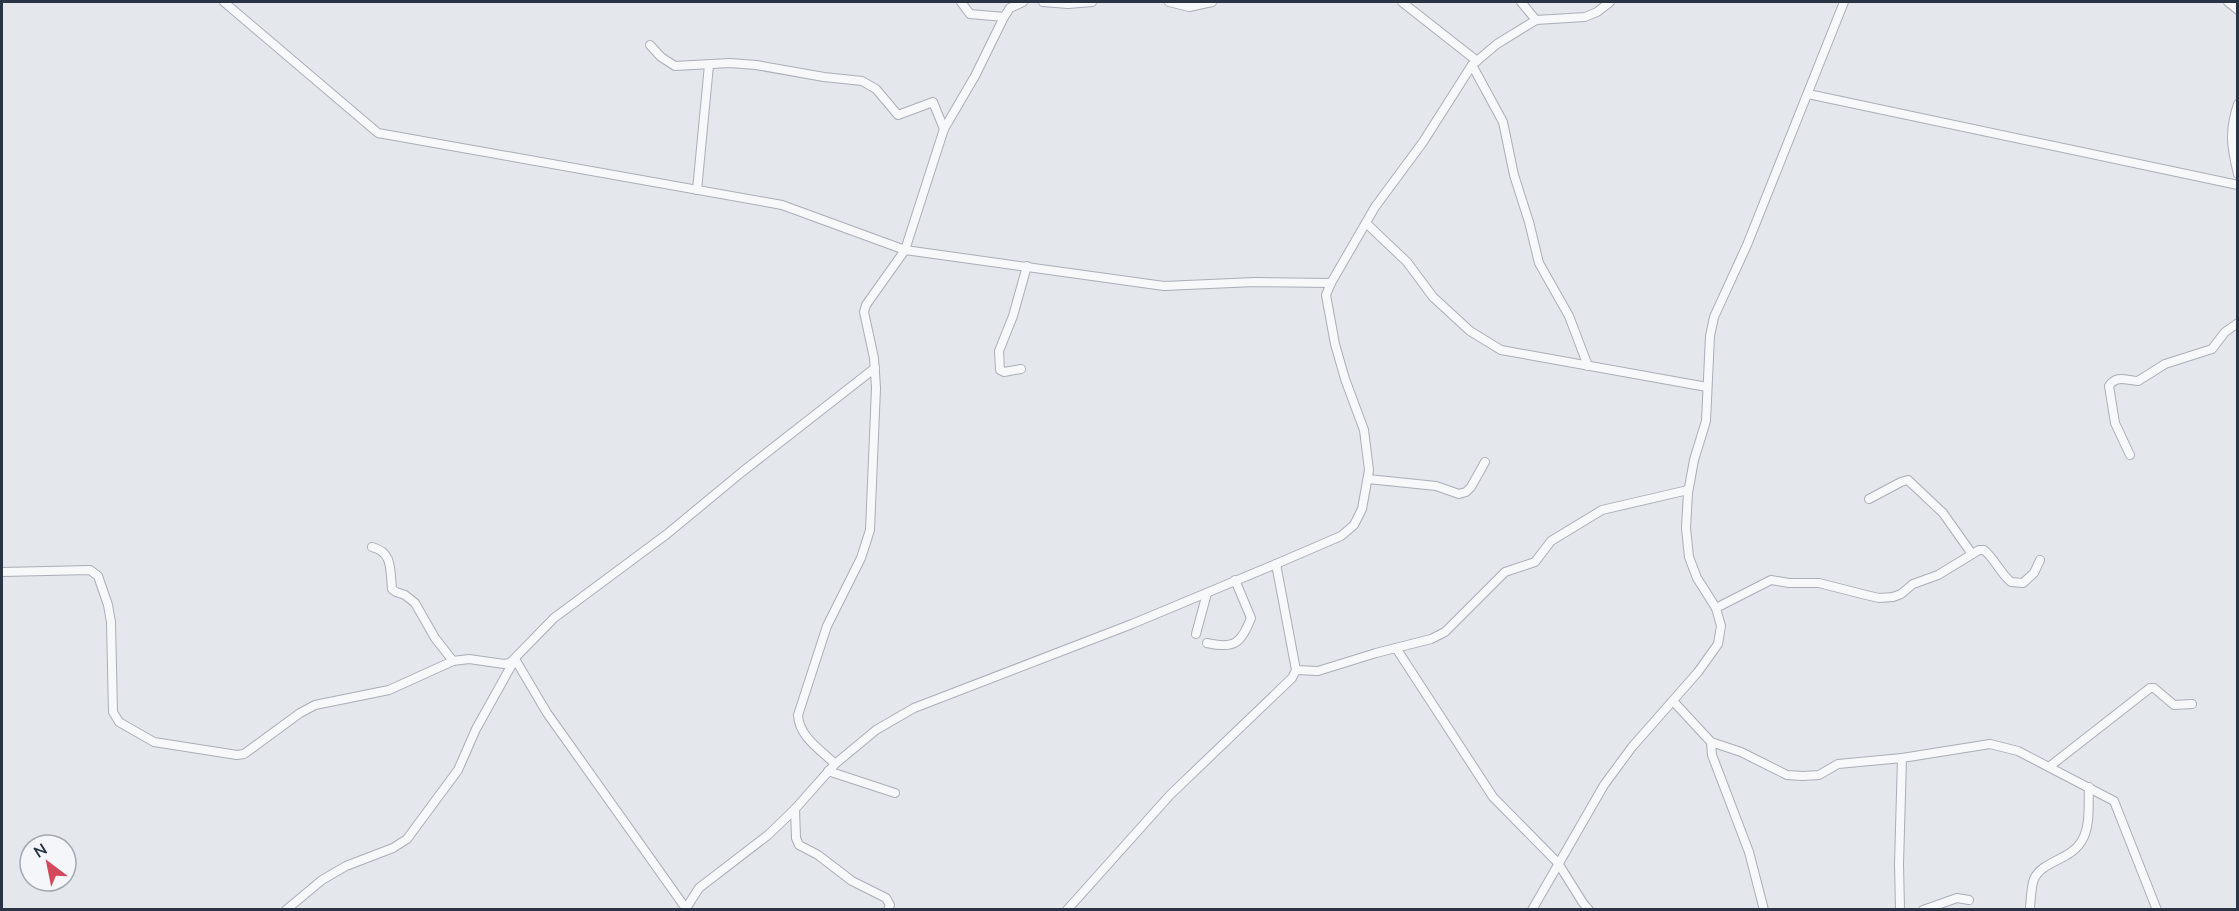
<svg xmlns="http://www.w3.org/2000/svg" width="2239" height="911" viewBox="0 0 2239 911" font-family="'Nunito Sans',sans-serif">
  <rect width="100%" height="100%" fill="#e4e7ec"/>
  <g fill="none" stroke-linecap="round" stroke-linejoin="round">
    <!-- street casing -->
    <g stroke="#a9aeb7" stroke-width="10">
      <g id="street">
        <path d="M 224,2 L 378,133 L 782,205 L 905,250 L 1164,286 L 1255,282 L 1331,283"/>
        <path d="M 961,2 L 970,14 L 1004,17"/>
        <path d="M 1043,2 L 1068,4 L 1092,2"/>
        <path d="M 1169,2 L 1189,7 L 1212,2"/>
        <path d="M 1402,2 L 1477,61"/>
        <path d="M 1521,2 L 1536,20"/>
        <path d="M 2228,2 L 2238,10"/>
        <path d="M 650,45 L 661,57 L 675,66 L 730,63 L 756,65 L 824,77 L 862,81 L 876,89 L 898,115 L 933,102 L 944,129"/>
        <path d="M 1472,65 L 1503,122 L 1514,175 L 1529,222 L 1539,263 L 1569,316 L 1588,366"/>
        <path d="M 1808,94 L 2238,185"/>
        <path d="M 2238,104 C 2229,131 2231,146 2238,174"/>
        <path d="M 697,190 L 709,65"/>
        <path d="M 1366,223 L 1407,262 L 1433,297 L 1470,331 L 1501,350 L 1707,387"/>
        <path d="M 1021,369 L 1004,372 L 1000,370 L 999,351 L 1013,316 L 1027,266"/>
        <path d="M 2130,455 L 2115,423 L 2109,386 C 2117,374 2127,381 2138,381 L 2165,364 L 2212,349 L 2225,332 L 2238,323"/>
        <path d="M 1368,479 L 1436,486 L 1459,494 L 1466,492 L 1471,487 L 1485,462"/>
        <path d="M 1869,499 L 1901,482 L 1908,480 L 1943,513 L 1972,554"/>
        <path d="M 372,547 C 393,552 390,570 392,589 L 396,592 L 405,595 L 415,603 L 435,638 L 453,661"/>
        <path d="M 2,572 L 90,570 L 98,576 L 108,605 L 111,622 L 113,712 L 119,722 L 154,742 L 237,755 L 244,754 L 300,713 L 315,705 L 389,690 L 453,661 L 469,659 L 504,664 L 510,663 L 554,618 L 667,534 L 742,472 L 875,368"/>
        <path d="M 1716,608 L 1771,580 L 1789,583 L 1819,583 L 1866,595 L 1879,598 L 1893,597 L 1901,594 L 1913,584 L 1938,575 L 1979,550 L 1984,550 C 1995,559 2000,573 2011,582 L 2023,583 L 2034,573 L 2040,560"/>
        <path d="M 1196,634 L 1207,593"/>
        <path d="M 1207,643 C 1234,649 1241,644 1251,618 L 1235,580"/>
        <path d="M 1396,648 L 1493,797 L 1558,863 L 1583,903 L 1589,910"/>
        <path d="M 1296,670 L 1318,671 L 1376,653 L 1431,639 L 1445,632 L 1505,572 L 1535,562 L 1551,541 L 1602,510 L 1688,490"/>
        <path d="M 1673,701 L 1711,742 L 1741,752 L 1787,775 L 1803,776 L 1819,775 L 1838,764 L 1902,758 L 1990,744 L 2018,751 L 2114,801 L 2157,910"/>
        <path d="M 1711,742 L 1712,755 L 1749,852 L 1764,910"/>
        <path d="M 835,764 C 821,750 799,737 798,715 L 827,626 L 861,558 L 870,530 L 876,388 L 874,358 L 864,312 L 866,305 L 905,250 L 944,129 L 975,76 L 1004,17 L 1010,8 L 1023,2"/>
        <path d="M 2049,767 L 2150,688 L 2154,688 L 2174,705 L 2192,704"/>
        <path d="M 828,771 L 895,793"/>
        <path d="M 795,809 L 796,838 L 799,845 L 818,855 L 852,881 L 886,898 L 890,905 L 888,910"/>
        <path d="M 2030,907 C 2031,898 2031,887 2034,879 C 2042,861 2070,860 2081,842 C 2091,827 2088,805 2089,787"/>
        <path d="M 286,910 L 322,880 L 346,866 L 393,848 L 407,839 L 458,770 L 476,729 L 515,659 L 547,713 L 687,910"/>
        <path d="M 685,910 L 699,888 L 768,835 L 795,809 L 835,764 L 876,730 L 914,708 L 1132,624 L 1276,564 L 1341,536 L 1354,525 L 1362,509 L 1369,470 L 1364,430 L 1345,379 L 1335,344 L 1326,295 L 1331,283 L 1375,207 L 1423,142 L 1472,65 L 1497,44 L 1536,20 L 1585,17 L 1597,12 L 1610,2"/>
        <path d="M 1067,910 L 1170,795 L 1292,678 L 1296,670 L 1276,564"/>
        <path d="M 1532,910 L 1604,785 L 1632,747 L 1698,672 L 1718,644 L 1721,626 L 1716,608 L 1697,578 L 1689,557 L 1686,528 L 1688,493 L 1694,460 L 1706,421 L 1710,336 L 1714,317 L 1747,245 L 1844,2"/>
        <path d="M 1900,910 L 1899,864 L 1902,758"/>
        <path d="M 1923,910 L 1957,898 L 1969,900"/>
      </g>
    </g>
    <!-- street -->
    <use href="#street" stroke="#f7f8fa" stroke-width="8"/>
  </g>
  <!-- border -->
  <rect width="2239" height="911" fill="none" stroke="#2b3445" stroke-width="6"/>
  <!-- north arrow -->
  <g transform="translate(48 863) rotate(328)"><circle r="28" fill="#f4f6f9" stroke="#a4a8b1" stroke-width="1.5"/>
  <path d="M0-4.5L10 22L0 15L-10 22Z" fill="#d1495b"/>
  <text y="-9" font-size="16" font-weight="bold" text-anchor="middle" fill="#2b3445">N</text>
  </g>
</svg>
